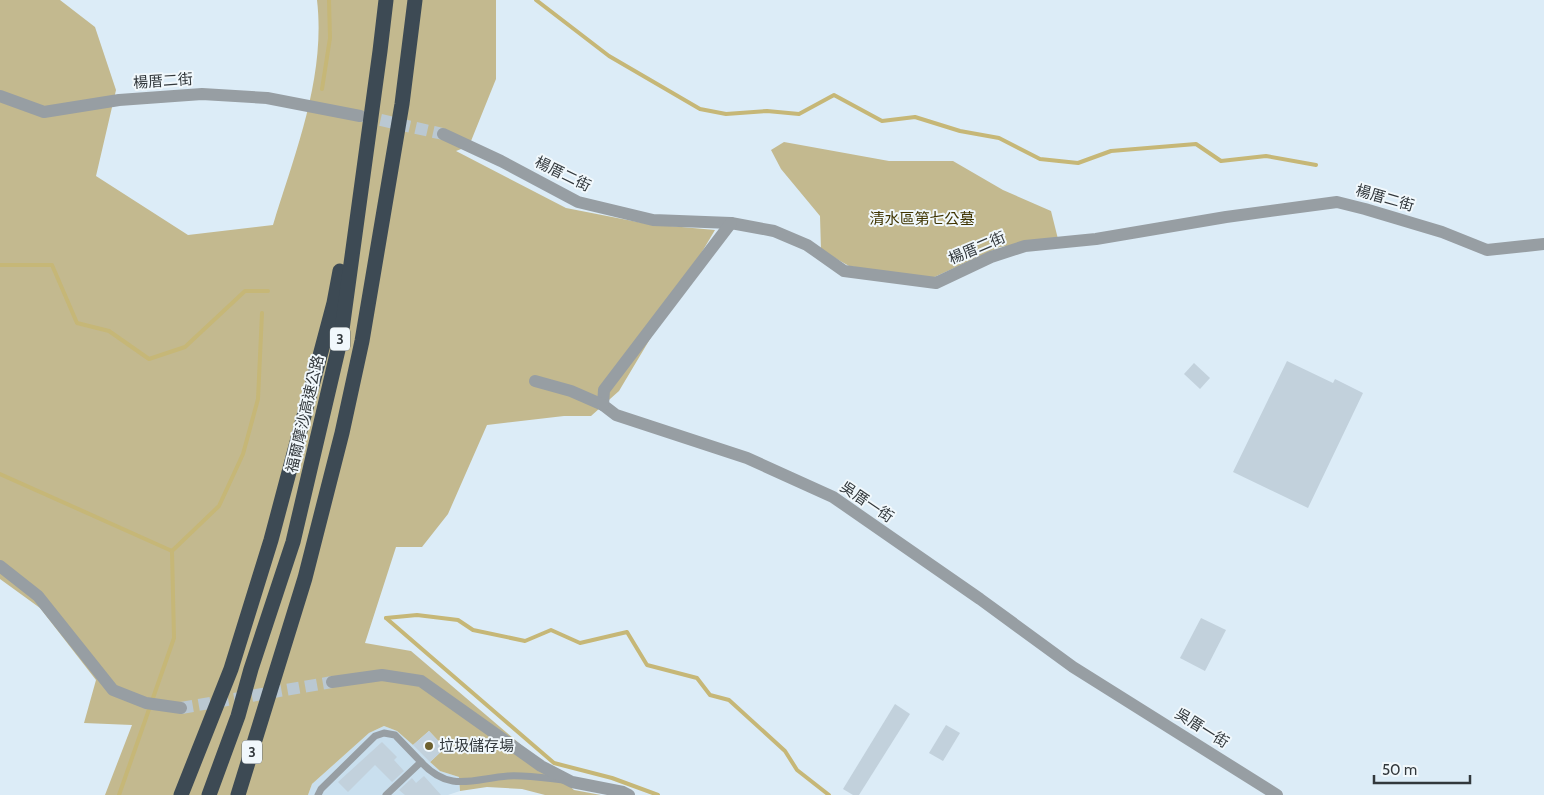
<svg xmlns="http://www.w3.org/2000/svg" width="1544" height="795" viewBox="0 0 1544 795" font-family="Cabin,'Noto Sans TC',sans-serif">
  <rect width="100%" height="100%" fill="#dcecf7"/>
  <!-- built -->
  <path fill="#c9dfee" d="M 384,726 L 397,731 L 413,745 L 429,731 L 445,748 L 430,762 L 440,771 L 459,777 L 460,791 L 448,795 L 308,795 L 312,784 L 369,733 Z"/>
  <!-- green -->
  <g fill="#c3b98f">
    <path d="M 0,0 L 60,0 L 95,27 L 116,90 L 96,176 L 188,235 L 273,225 C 295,153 326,77 317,0 L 496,0 L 496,79 L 469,146 L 456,151 L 566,208 L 648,224 L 715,230 L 619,391 L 591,416 L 564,416 L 487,425 L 448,514 L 422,547 L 396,547 L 365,643 L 411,651 L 574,790 L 601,795 L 545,795 L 522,789 L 487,787 L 460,791 L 459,777 L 440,771 L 430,762 L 445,748 L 429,731 L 413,745 L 397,731 L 384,726 L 369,733 L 312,784 L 308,795 L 105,795 L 132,725 L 84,723 L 96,680 L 40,608 L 0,579 Z"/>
    <path d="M 784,142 L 889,161 L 953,161 L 1003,190 L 1051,211 L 1058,239 L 1000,247 L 930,279 L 849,266 L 821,250 L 820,216 L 781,169 L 771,150 Z"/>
  </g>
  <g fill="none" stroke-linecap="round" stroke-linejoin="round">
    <!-- stream -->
    <g stroke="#c6b777" stroke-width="4">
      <path d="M 536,0 L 609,56 L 700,109 L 726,114 L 767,111 L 799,114 L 834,95 L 882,121 L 915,117 L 960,131 L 999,138 L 1040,159 L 1078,163 L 1111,151 L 1196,144 L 1221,161 L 1266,156 L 1316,165"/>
      <path d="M 322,89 L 330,38 L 329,0"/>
      <path d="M 0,265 L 52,265 L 77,323 L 109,331 L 149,359 L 185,347 L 245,291 L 268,291"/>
      <path d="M 0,474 L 172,551"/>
      <path d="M 386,618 L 417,615 L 458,620 L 473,630 L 525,641 L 551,630 L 580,643 L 627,632 L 647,665 L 697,678 L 710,695 L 729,700 L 785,751 L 797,770 L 829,795"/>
      <path d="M 386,618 L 554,763 L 612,778 L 658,795"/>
      <path d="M 119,795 L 174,638 L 172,551 L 219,506 L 243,454 L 258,399 L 262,313"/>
    </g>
  </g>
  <!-- building -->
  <g fill="#c2d1dc">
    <path d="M 1287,361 L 1333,383 L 1335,379 L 1363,393 L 1308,508 L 1233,472 Z"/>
    <path d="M 1194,363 L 1210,378 L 1200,389 L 1184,374 Z"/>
    <path d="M 1201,618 L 1226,630 L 1205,671 L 1180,658 Z"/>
    <path d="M 895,704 L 910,714 L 859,795 L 853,795 L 843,789 Z"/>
    <path d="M 946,725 L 960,733 L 943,761 L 929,753 Z"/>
    <path d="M 429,731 L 445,748 L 430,762 L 413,745 Z"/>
    <path d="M 382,742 L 397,757 L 394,760 L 404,771 L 392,782 L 375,765 L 348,792 L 338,782 Z"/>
    <path d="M 424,776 L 441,795 L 405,795 L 399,790 L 412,778 L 416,783 Z"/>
  </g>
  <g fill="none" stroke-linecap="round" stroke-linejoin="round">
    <!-- minor-tunnel -->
    <g stroke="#bac8d2" stroke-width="12" stroke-dasharray="12 6" stroke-linecap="butt">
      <path d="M 363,116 L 443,134"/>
      <path d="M 181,708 L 332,682"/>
    </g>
    <!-- service -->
    <g stroke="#979ea3" stroke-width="7">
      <path d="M 318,795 L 321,789 L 375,736 L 384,733 L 395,735 L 421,762"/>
      <path d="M 386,795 L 421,762 C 450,793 472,779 508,776 C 526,775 545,778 563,780"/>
    </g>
    <!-- minor -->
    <g stroke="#979ea3" stroke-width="12">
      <path d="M 0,96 L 44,112 L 119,100 L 202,94 L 267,98 L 360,116"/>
      <path d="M 443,134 L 501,161 L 578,202 L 653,220 L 731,223 L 774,231 L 807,245 L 844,271 L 936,283 L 991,257 L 1025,246 L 1096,239 L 1226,217 L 1337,202 L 1365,209 L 1442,232 L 1487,250 L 1544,244"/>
      <path d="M 731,223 L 604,390 L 603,405 L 616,415 L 747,458 L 833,497 L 980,599 L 1073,667 L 1277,795"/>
      <path d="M 535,381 L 571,391 L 603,405"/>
      <path d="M 0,566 L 38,596 L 113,690 L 146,703 L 181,708"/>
      <path d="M 332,682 L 382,675 L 421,681 L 541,766 L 572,782 L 623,792 L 629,795"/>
    </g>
    <!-- motorway -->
    <g stroke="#3d4a54" stroke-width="15">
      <path d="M 181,795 L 231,669 L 271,540 L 334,303 L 340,271"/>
      <path d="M 209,795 L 238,716 L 251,669 L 293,542 L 341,337 L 380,51 L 386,0"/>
      <path d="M 238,795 L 305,578 L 342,433 L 362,341 L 402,104 L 415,0"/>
    </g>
  </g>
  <!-- markers -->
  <circle fill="#6d602d" stroke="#f1f8fc" stroke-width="2" cx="429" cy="746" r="5"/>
  <g text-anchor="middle" stroke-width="4" stroke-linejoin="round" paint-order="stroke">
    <!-- shield labels -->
    <g fill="#f1f8fc" stroke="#6b7276" stroke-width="1">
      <rect x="330" y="327.5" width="20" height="23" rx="4"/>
      <rect x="242" y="740.5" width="20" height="23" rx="4"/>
    </g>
    <g font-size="14" font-weight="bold" fill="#32383c">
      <text x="340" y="344">3</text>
      <text x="252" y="757">3</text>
    </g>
    <!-- street labels -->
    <g font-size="15" fill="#32383c" stroke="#f1f8fc">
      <text transform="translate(163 81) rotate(-4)" y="5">楊厝二街</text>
      <text transform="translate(563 174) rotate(26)" y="5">楊厝二街</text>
      <text transform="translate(1385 198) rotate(16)" y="5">楊厝二街</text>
      <text transform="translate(977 248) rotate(-23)" y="5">楊厝二街</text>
      <text transform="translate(305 414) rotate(-77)" y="5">福爾摩沙高速公路</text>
      <text transform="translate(867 502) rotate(34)" y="5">吳厝一街</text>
      <text transform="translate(1202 728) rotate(32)" y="5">吳厝一街</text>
    </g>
    <!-- park labels -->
    <g font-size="15" fill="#3f3400" stroke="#f1f8fc">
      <text x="922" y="224">清水區第七公墓</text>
    </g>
    <!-- poi labels -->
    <g font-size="15" fill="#32383c" stroke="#f1f8fc" text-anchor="start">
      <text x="439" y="751">垃圾儲存場</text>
    </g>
  </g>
  <!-- scale -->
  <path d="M1374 775v8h96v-8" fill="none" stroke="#32383c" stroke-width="2.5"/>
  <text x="1382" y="775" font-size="15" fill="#32383c" stroke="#f1f8fc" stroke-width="4" paint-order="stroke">50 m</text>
</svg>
